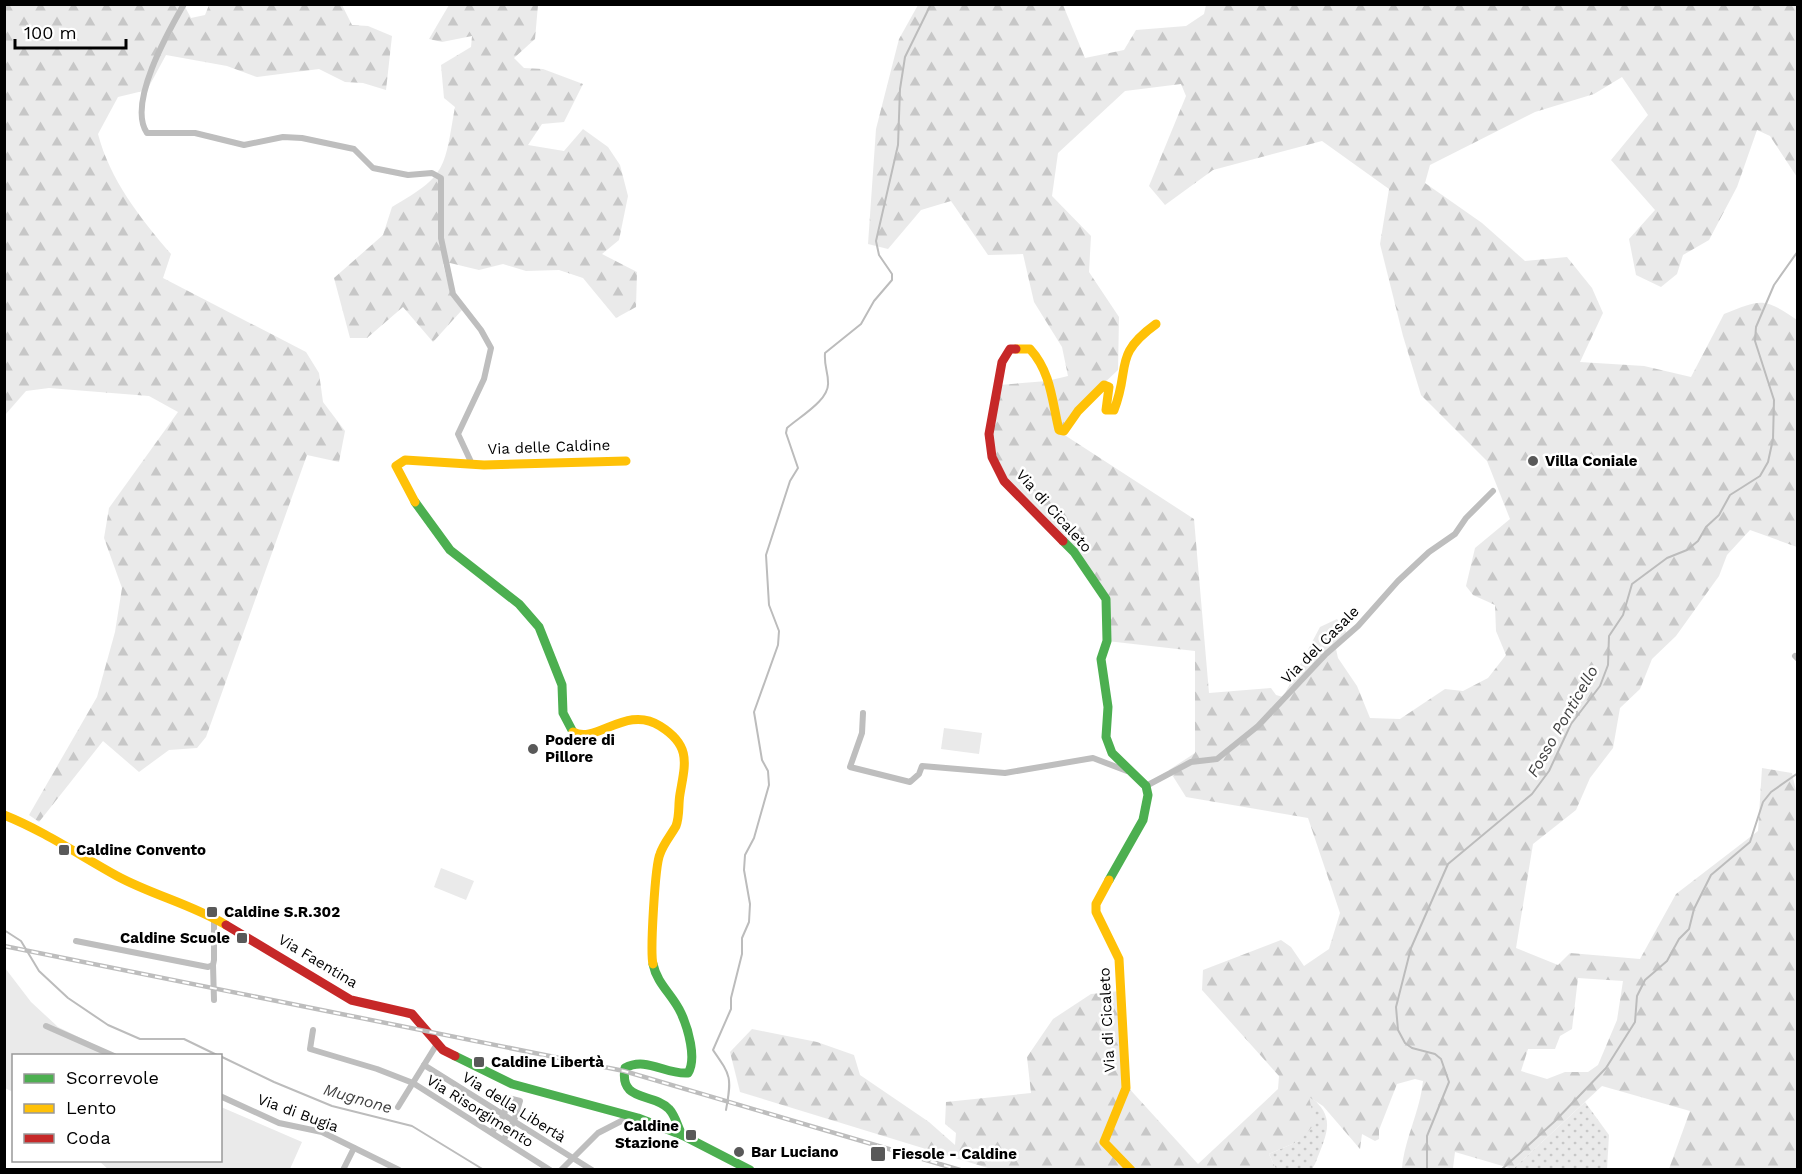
<svg xmlns="http://www.w3.org/2000/svg" width="1802" height="1174" viewBox="0 0 1802 1174" font-family="'Work Sans',sans-serif">
  <defs>
    <pattern id="grass-dots" width="8" height="8" patternUnits="userSpaceOnUse" patternTransform="scale(1.5)"><rect width="8" height="8" fill="#eaeaea"/><path d="M2 2h.1M6 6h.1" fill="none" stroke="#c7c7c7" stroke-width="1.8" stroke-linecap="round"/></pattern>
    <pattern id="forest-firs" width="22" height="20" patternUnits="userSpaceOnUse" patternTransform="scale(1.5)"><rect width="22" height="20" fill="#eaeaea"/><path d="M5 1l3.5 6h-7zM16 11l3.5 6h-7z" fill="#c7c7c7"/></pattern>
  </defs>
  <rect width="100%" height="100%" fill="#fff"/>
  <!-- grass -->
  <g fill="url(#grass-dots)">
    <path d="M 1309,1096 C 1338,1117 1326,1135 1315,1164 L 1312,1169 L 1276,1169 L 1269,1154 L 1299,1141 Z"/>
    <path d="M 1585,1102 L 1609,1135 L 1607,1169 L 1513,1169 Z"/>
  </g>
  <!-- forest -->
  <g fill="url(#forest-firs)" fill-rule="evenodd">
    <path d="M 5,5 L 184,5 L 191,18 L 205,15 L 209,5 L 342,5 L 352,25 L 368,26 L 392,36 L 386,90 L 363,83 L 345,82 L 319,69 L 257,77 L 227,66 L 166,55 L 147,90 L 118,97 L 98,134 C 110,180 140,218 171,254 L 163,278 L 306,352 L 319,373 L 323,402 L 345,431 L 339,462 L 307,455 L 206,737 L 197,748 L 169,750 L 139,772 L 103,741 L 39,822 L 29,815 L 97,697 L 115,632 L 122,588 L 104,538 L 109,508 L 178,412 L 149,396 L 49,388 L 26,391 L 5,415 Z"/>
    <path d="M 449,5 L 538,5 L 535,39 L 514,58 L 524,68 L 543,69 L 583,84 L 564,122 L 542,124 L 528,145 L 564,151 L 583,129 L 608,147 L 620,165 L 628,196 L 619,240 L 602,254 L 637,272 L 636,307 L 616,318 L 583,278 L 559,270 L 526,271 L 503,264 L 479,270 L 450,263 L 443,264 L 450,291 L 462,310 L 433,342 L 403,307 L 367,338 L 350,338 L 334,278 L 383,235 L 392,207 C 448,175 444,168 455,107 L 444,98 L 441,65 L 471,47 L 472,36 L 442,42 L 429,39 Z"/>
    <path d="M 918,5 L 1063,5 L 1085,58 L 1124,50 L 1136,30 L 1186,26 L 1204,14 L 1206,5 L 1797,5 L 1797,177 L 1770,136 L 1757,130 L 1737,187 L 1709,240 L 1683,255 L 1677,274 L 1661,287 L 1636,275 L 1629,239 L 1655,210 L 1611,160 L 1648,115 L 1622,77 L 1594,94 L 1535,112 L 1430,165 L 1425,183 L 1482,223 L 1525,261 L 1567,257 L 1592,288 L 1603,313 L 1580,362 L 1644,366 L 1691,377 L 1724,314 C 1762,299 1763,297 1797,320 L 1797,547 L 1750,530 L 1727,555 L 1719,576 L 1676,636 L 1652,659 L 1640,689 L 1620,708 L 1613,748 L 1590,778 L 1576,810 L 1533,844 L 1516,948 L 1558,965 L 1570,953 L 1640,959 L 1676,894 L 1758,831 L 1762,768 L 1792,773 L 1798,800 L 1797,1169 L 1669,1169 L 1690,1111 L 1602,1086 L 1513,1169 L 1455,1152 L 1453,1168 L 1402,1169 C 1404,1140 1420,1112 1423,1081 L 1415,1079 L 1397,1084 L 1379,1130 L 1379,1139 L 1375,1141 L 1362,1134 L 1360,1149 L 1323,1106 L 1309,1097 L 1315,1124 L 1299,1141 L 1269,1154 L 1276,1169 L 991,1169 L 740,1092 L 730,1052 L 752,1029 L 817,1042 L 854,1055 L 860,1075 L 929,1122 L 955,1145 L 956,1133 L 945,1124 L 946,1102 L 1031,1093 L 1027,1057 L 1053,1019 L 1091,994 L 1120,991 L 1125,1084 L 1198,1164 L 1278,1089 L 1279,1076 L 1202,990 L 1203,970 L 1281,940 L 1291,947 L 1304,966 L 1329,949 L 1340,913 L 1308,818 L 1186,797 L 1169,770 L 1195,753 L 1195,651 L 1107,641 L 1106,599 L 1074,552 L 1004,481 L 989,434 L 999,385 L 1047,381 L 1068,376 L 1062,347 L 1034,302 L 1023,254 L 988,255 L 951,201 L 921,210 L 888,249 L 868,244 L 876,129 L 899,39 ZM 1181,84 L 1186,96 L 1149,186 L 1165,205 L 1213,170 L 1322,141 L 1389,189 L 1380,244 L 1403,336 L 1421,395 L 1487,461 L 1510,519 L 1475,548 L 1466,586 L 1473,595 L 1495,605 L 1496,631 L 1506,655 L 1488,678 L 1463,691 L 1445,689 L 1400,719 L 1370,718 L 1357,686 L 1338,658 L 1336,649 L 1347,633 L 1337,619 L 1320,627 L 1283,697 L 1276,695 L 1271,688 L 1209,693 L 1194,519 L 1063,434 L 1069,416 L 1118,370 L 1119,317 L 1089,272 L 1091,236 L 1052,196 L 1058,153 L 1125,91 ZM 1578,978 L 1623,981 L 1617,1020 L 1598,1065 L 1588,1072 L 1565,1072 L 1547,1079 L 1521,1071 L 1528,1049 L 1555,1049 L 1560,1036 L 1572,1029 Z"/>
  </g>
  <!-- pitch -->
  <g fill="#eaeaea">
    <path d="M 944,728 L 982,733 L 979,754 L 941,749 Z"/>
    <path d="M 441,868 L 474,881 L 466,900 L 434,887 Z"/>
    <path d="M 5,968 L 31,1002 L 58,1027 L 118,1056 L 14,1056 L 13,1092 L 5,1088 Z"/>
    <path d="M 221,1107 L 302,1142 L 290,1169 L 109,1170 L 99,1161 L 220,1160 Z"/>
  </g>
  <g fill="none" stroke-linecap="round" stroke-linejoin="round">
    <!-- stream -->
    <g stroke="#bcbcbc" stroke-width="2">
      <path d="M 4,930 L 21,941 L 39,971 L 68,998 L 108,1025 L 140,1039 L 184,1039 L 219,1056"/>
      <path d="M 220,1056 L 274,1082 L 332,1106 L 412,1126 L 484,1170"/>
      <path d="M 726,1110 C 732,1077 731,1076 713,1050 L 731,1009 L 731,998 L 742,954 L 742,938 L 749,922 L 750,904 L 744,870 L 745,855 L 754,838 L 769,785 L 768,771 L 762,760 L 754,712 L 778,645 L 779,631 L 769,605 L 766,555 L 790,481 L 798,468 L 786,433 L 787,428 C 799,417 830,400 828,382 C 828,371 824,367 825,353 L 861,324 L 874,301 L 892,280 L 892,274 L 879,255 L 876,241 L 898,145 L 900,89 L 905,57 L 931,4"/>
      <path d="M 1427,1170 L 1427,1136 L 1449,1082 L 1441,1059 L 1435,1054 L 1412,1048 L 1405,1043 L 1398,1030 L 1396,1007 L 1411,948 L 1448,864 L 1532,794 L 1549,771 L 1571,724 L 1600,686 L 1608,665 L 1609,636 L 1623,615 L 1632,584 L 1667,558 L 1687,550 L 1698,541 L 1706,527 L 1719,515 L 1730,495 L 1760,476 L 1768,462 L 1773,439 L 1774,400 L 1755,341 L 1756,327 L 1774,285 L 1798,251"/>
      <path d="M 1501,1170 L 1555,1121 L 1606,1068 L 1635,1022 L 1637,996 L 1645,980 L 1667,961 L 1679,939 L 1689,929 L 1694,909 L 1711,875 L 1750,842 L 1763,802 L 1771,792 L 1798,773"/>
    </g>
    <!-- street -->
    <g stroke="#bebebe" stroke-width="6">
      <path d="M 184,4 C 168,32 127,104 147,133 L 195,133 L 244,145 L 283,137 L 302,138 L 354,149 L 373,168 L 408,175 L 432,173 L 441,178 L 441,238 L 453,294 L 481,330 L 491,348 L 484,379 L 458,434 L 472,464"/>
      <path d="M 1795,656 L 1798,659"/>
      <path d="M 863,713 L 862,733 L 850,767 L 910,782 L 919,774 L 922,766 L 1005,773 L 1093,758 L 1127,771"/>
      <path d="M 1146,786 L 1191,762 L 1217,759 L 1258,726 L 1326,654 L 1358,626 L 1398,581 L 1429,552 L 1455,534 L 1466,518 L 1493,491"/>
      <path d="M 76,941 L 208,967 L 213,965 L 214,960 L 214,918"/>
      <path d="M 213,965 L 214,1000"/>
      <path d="M 46,1026 L 114,1056"/>
      <path d="M 313,1030 L 310,1049 L 377,1069 L 413,1083 L 550,1170"/>
      <path d="M 424,1065 L 592,1170"/>
      <path d="M 220,1096 L 279,1123 L 322,1132 L 399,1170"/>
      <path d="M 398,1107 L 437,1044"/>
      <path d="M 492,1132 L 504,1115 L 508,1098 L 520,1101 L 514,1121 L 504,1139"/>
      <path d="M 343,1170 L 354,1148"/>
      <path d="M 561,1170 L 598,1133 L 631,1116"/>
    </g>
    <!-- fast -->
    <g stroke="#4caf50" stroke-width="9">
      <path d="M 415,502 L 450,550 L 519,604 L 539,627 L 562,685 L 563,713 L 573,732"/>
      <path d="M 1063,541 L 1074,552 L 1106,599 L 1107,641 L 1101,659 L 1108,707 L 1106,737 L 1112,753 L 1146,786 L 1148,795 L 1143,820 L 1109,880"/>
      <path d="M 653,964 C 657,984 673,995 681,1013 C 688,1028 697,1059 688,1073 C 666,1075 646,1056 625,1068 C 619,1103 653,1092 669,1109 C 675,1115 678,1127 682,1135"/>
      <path d="M 455,1056 L 512,1084 L 638,1118 L 682,1135 L 750,1170"/>
    </g>
    <!-- slow -->
    <g stroke="#ffc107" stroke-width="9">
      <path d="M 1016,349 L 1030,349 C 1051,372 1052,401 1059,430 L 1064,431 L 1078,411 L 1104,385 L 1109,387 L 1106,410 L 1114,410 C 1131,367 1112,356 1156,324"/>
      <path d="M 415,502 L 396,466 L 405,460 L 484,465 L 626,461"/>
      <path d="M 573,732 C 596,745 626,704 660,726 C 692,746 685,764 680,794 C 678,805 680,815 676,826 C 671,835 663,844 660,854 C 655,865 650,952 653,964"/>
      <path d="M 4,815 C 44,831 79,855 117,876 C 152,895 191,904 226,925"/>
      <path d="M 1109,880 L 1096,904 L 1096,912 L 1119,959 L 1126,1088 L 1104,1142 L 1131,1170"/>
    </g>
    <!-- jam -->
    <g stroke="#c62828" stroke-width="9">
      <path d="M 1016,349 L 1010,349 L 1002,362 L 989,434 L 992,457 L 1004,481 L 1063,541"/>
      <path d="M 226,925 L 351,1000 L 412,1014 L 443,1050 L 455,1056"/>
    </g>
    <!-- rail casing -->
    <g stroke="#bdbdbd" stroke-width="4.5">
      <path id="rail" d="M 4,946 L 624,1071 L 960,1170"/>
    </g>
    <!-- rail -->
    <use href="#rail" stroke="#fff" stroke-width="2" stroke-dasharray="7" stroke-linecap="butt"/>
  </g>
  <!-- markers -->
  <g fill="#595959" stroke="#fff" stroke-width="2">
    <circle cx="1533" cy="461" r="6"/>
    <circle cx="533" cy="749" r="6"/>
    <rect x="58" y="844" width="12" height="12" rx="3"/>
    <rect x="206" y="906" width="12" height="12" rx="3"/>
    <rect x="236" y="932" width="12" height="12" rx="3"/>
    <rect x="473" y="1056" width="12" height="12" rx="3"/>
    <rect x="685" y="1129" width="12" height="12" rx="3"/>
    <circle cx="739" cy="1152" r="6"/>
    <rect x="870" y="1146" width="16" height="16" rx="3"/>
  </g>
  <g text-anchor="middle" stroke-width="5" stroke-linejoin="round" paint-order="stroke">
    <!-- street labels -->
    <g font-size="15" fill="#000" stroke="#fff">
      <text transform="translate(549 447) rotate(-2)" y="5">Via delle Caldine</text>
      <text transform="translate(1054 511) rotate(48)" y="5">Via di Cicaleto</text>
      <text transform="translate(1320 645) rotate(-45)" y="5">Via del Casale</text>
      <text transform="translate(318 961) rotate(31)" y="5">Via Faentina</text>
      <text transform="translate(1107 1020) rotate(-93)" y="5">Via di Cicaleto</text>
      <text transform="translate(514 1107) rotate(32)" y="5">Via della Libertà</text>
      <text transform="translate(480 1111) rotate(32)" y="5">Via Risorgimento</text>
      <text transform="translate(298 1113) rotate(20)" y="5">Via di Bugia</text>
    </g>
    <!-- poi labels -->
    <g font-size="15" font-weight="bold" fill="#000" stroke="#fff" text-anchor="start">
      <text x="1545" y="466">Villa Coniale</text>
      <text x="545" y="745">Podere di<tspan x="545" dy="17">Pillore</tspan></text>
      <text x="76" y="855">Caldine Convento</text>
      <text x="224" y="917">Caldine S.R.302</text>
      <text x="230" y="943" text-anchor="end">Caldine Scuole</text>
      <text x="491" y="1067">Caldine Libertà</text>
      <text x="679" y="1131" text-anchor="end">Caldine<tspan x="679" dy="17">Stazione</tspan></text>
      <text x="751" y="1157">Bar Luciano</text>
      <text x="892" y="1159">Fiesole - Caldine</text>
    </g>
    <!-- water labels -->
    <g font-size="16" font-style="italic" fill="#414141" stroke="#fff">
      <text transform="translate(1562 721) rotate(-60)" y="6">Fosso Ponticello</text>
      <text transform="translate(358 1098) rotate(16)" y="6">Mugnone</text>
    </g>
  </g>
  <!-- border -->
  <rect width="1802" height="1174" fill="none" stroke="#000000" stroke-width="12"/>
  <!-- legend -->
  <rect x="12" y="1054" width="210" height="108" fill="#ffffff" stroke="#999999" stroke-width="1.5"/>
  <rect x="24" y="1074" width="30" height="9" fill="#4caf50" stroke="#999999" stroke-width="1.5"/>
  <text x="66" y="1084" font-size="18" fill="#000000">Scorrevole</text>
  <rect x="24" y="1104" width="30" height="9" fill="#ffc107" stroke="#999999" stroke-width="1.5"/>
  <text x="66" y="1114" font-size="18" fill="#000000">Lento</text>
  <rect x="24" y="1134" width="30" height="9" fill="#c62828" stroke="#999999" stroke-width="1.5"/>
  <text x="66" y="1144" font-size="18" fill="#000000">Coda</text>
  <!-- scale -->
  <path d="M15 39v9h111v-9" fill="none" stroke="#000000" stroke-width="3"/>
  <text x="24" y="39" font-size="18" fill="#000000" stroke="#ffffff" stroke-width="4.5" paint-order="stroke">100 m</text>
</svg>
